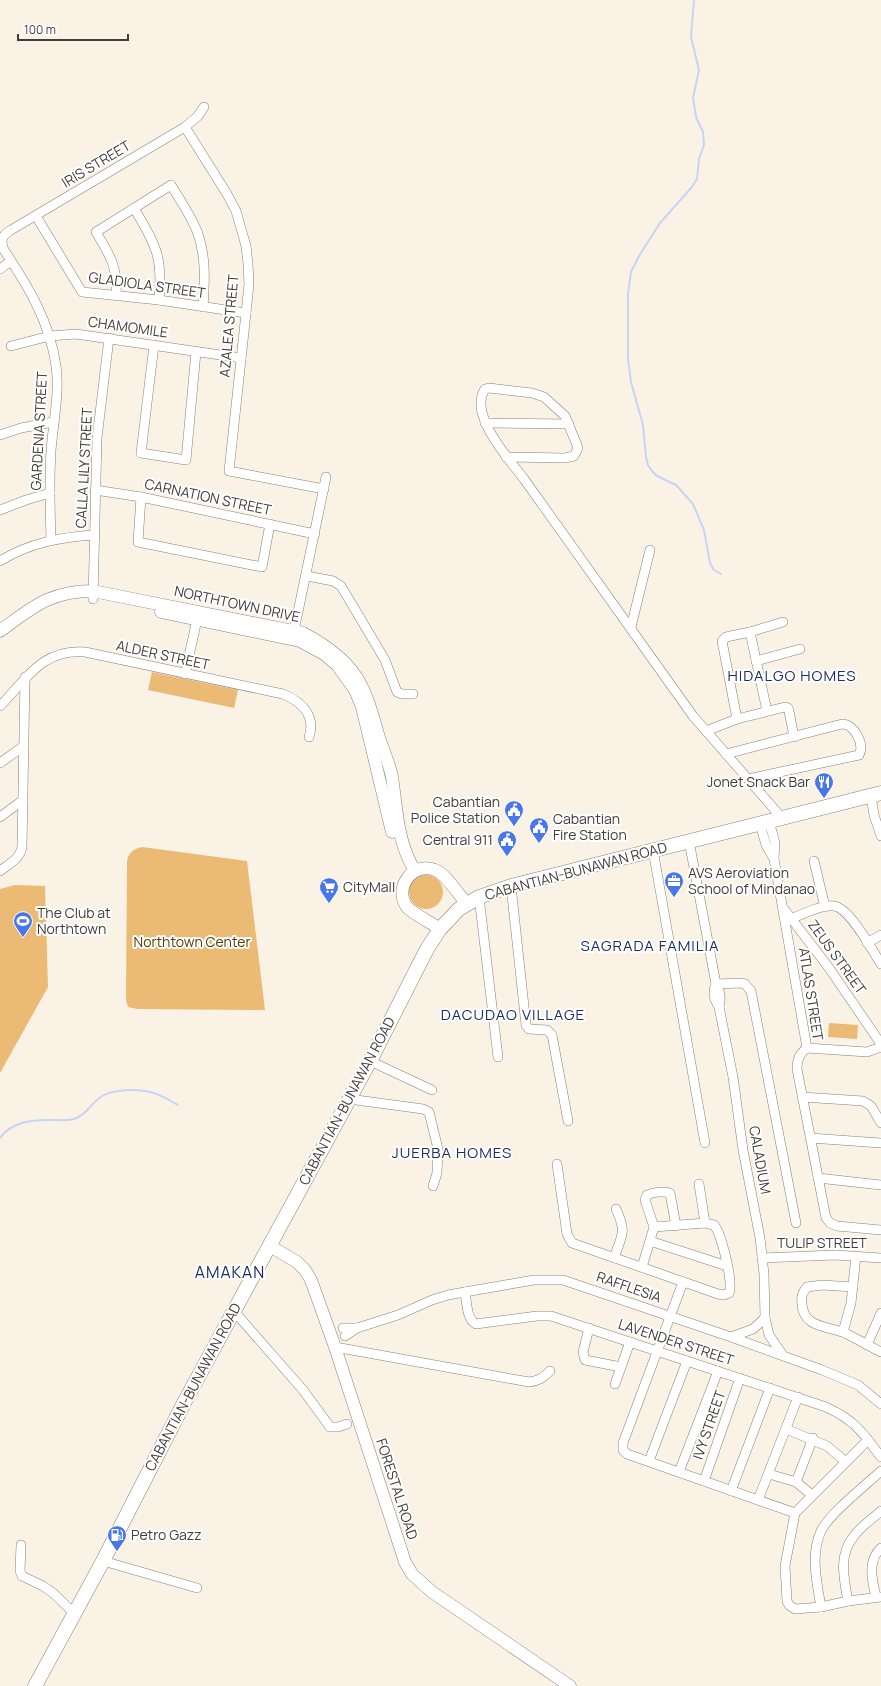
<svg xmlns="http://www.w3.org/2000/svg" width="881" height="1686" viewBox="0 0 881 1686" font-family="Manrope,sans-serif">
  <rect width="100%" height="100%" fill="#fbf2e6"/>
  <!-- green -->
  <g fill="#ebba74">
    <path d="M 152,672 L 238,690 L 234,708 L 148,690 Z"/>
    <path d="M 142,847 L 247,861 L 265,1010 L 137,1009 L 128,1007 L 126,1000 L 127,862 C 128,853 133,849 142,847 Z"/>
    <circle cx="426" cy="892" r="17"/>
    <path d="M 15,885 L 45,886 L 48,987 L 0,1073 L 0,889 Z"/>
    <path d="M 829,1023 L 858,1025 L 857,1039 L 828,1037 Z"/>
  </g>
  <g fill="none" stroke-linecap="round" stroke-linejoin="round">
    <!-- stream -->
    <g stroke="#c7d5f2" stroke-width="2">
      <path d="M 694,0 L 691,37 L 699,70 L 693,98 L 696,117 L 703,132 L 704,145 L 699,159 L 697,179 L 692,187 L 660,223 L 639,256 L 631,272 L 628,294 L 628,359 L 631,382 L 643,425 L 646,457 L 648,465 L 652,471 L 657,476 L 676,485 L 693,504 L 704,530 L 710,563 L 714,570 L 721,574"/>
      <path d="M 0,1138 C 12,1122 30,1120 49,1120 C 57,1120 66,1121 74,1119 C 87,1115 91,1103 102,1096 C 114,1089 136,1089 150,1092 C 160,1094 169,1100 178,1105"/>
    </g>
    <!-- street casing -->
    <g stroke="#888075" stroke-width="10">
      <g id="street">
        <path d="M 185,127 L 227,194 L 236,211 L 246,246 L 248,264 L 249,284 L 246,313 L 229,471 L 324,489"/>
        <path d="M 134,208 C 156,246 163,256 159,300"/>
        <path d="M 36,216 L 82,292 L 159,300 L 246,313"/>
        <path d="M 0,269 L 11,261"/>
        <path d="M 116,295 C 118,268 110,255 96,232 L 171,185 C 180,200 190,214 197,231 C 206,255 205,281 203,307"/>
        <path d="M 154,345 L 141,453 L 186,460 L 196,352"/>
        <path d="M 11,346 L 50,336 L 76,334 L 241,358"/>
        <path d="M 485,423 L 569,424"/>
        <path d="M 0,435 L 21,428 L 53,422"/>
        <path d="M 506,457 L 565,458 L 574,456 L 578,448 L 577,445 L 565,416 L 544,397 L 532,393 L 489,388 L 485,389 C 468,415 509,459 524,479 L 693,716 L 782,818"/>
        <path d="M 95,490 L 141,497 L 315,534"/>
        <path d="M 141,497 L 138,542 L 262,567 L 270,524"/>
        <path d="M 0,510 L 26,500 L 50,493"/>
        <path d="M 51,540 C 50,510 49,480 51,451 C 53,423 60,393 56,366 C 50,322 28,286 4,250 C 0,240 2,235 11,230 L 185,127 L 198,116 L 204,107"/>
        <path d="M 0,561 C 29,543 61,537 95,535"/>
        <path d="M 307,576 L 333,581 L 341,586 L 385,660 L 397,692 L 402,694 L 413,694"/>
        <path d="M 93,599 L 97,438 L 109,338"/>
        <path d="M 631,627 L 650,550"/>
        <path d="M 750,632 L 767,711"/>
        <path d="M 293,636 L 326,477"/>
        <path d="M 756,661 L 800,649"/>
        <path d="M 185,674 L 198,615"/>
        <path d="M 0,706 C 27,679 41,649 85,652 L 283,694 C 302,702 316,716 309,737"/>
        <path d="M 737,719 L 722,641 L 726,637 L 750,632 L 783,622"/>
        <path d="M 706,731 L 737,719 L 785,707 L 788,708 L 789,711 L 794,737"/>
        <path d="M 726,754 L 842,724 C 854,724 865,744 859,755 L 748,779"/>
        <path d="M 0,763 L 24,746"/>
        <path d="M 871,796 L 874,815 L 881,836"/>
        <path d="M 0,817 L 23,800"/>
        <path d="M 769,821 L 775,843 L 774,859 L 807,1048"/>
        <path d="M 760,824 L 766,845 L 774,859"/>
        <path d="M 689,841 L 716,984 C 721,992 721,998 719,1007"/>
        <path d="M 653,850 L 705,1143"/>
        <path d="M 814,861 L 825,907"/>
        <path d="M 0,871 C 9,864 20,859 22,847 L 25,677"/>
        <path d="M 511,886 L 526,1025 L 529,1029 L 547,1030 L 552,1035 L 568,1121"/>
        <path d="M 479,897 L 498,1057"/>
        <path d="M 784,909 L 829,968 L 881,1044"/>
        <path d="M 787,921 C 798,916 822,904 834,906 C 850,908 872,950 881,964"/>
        <path d="M 867,943 L 881,935"/>
        <path d="M 716,984 C 712,993 714,999 719,1007 L 733,1077 L 743,1150 L 760,1238 L 764,1274 L 765,1318 L 769,1335 L 782,1354"/>
        <path d="M 716,984 L 742,983 L 745,984 L 751,991 L 796,1223"/>
        <path d="M 807,1048 C 799,1054 797,1060 797,1069 L 826,1218 L 830,1223 L 837,1226 L 881,1230"/>
        <path d="M 807,1048 L 867,1052 L 881,1047"/>
        <path d="M 370,1061 L 432,1090"/>
        <path d="M 802,1097 L 863,1101 L 871,1106 L 881,1123"/>
        <path d="M 349,1099 L 423,1109 L 429,1112 L 438,1149 L 437,1173 L 433,1186"/>
        <path d="M 810,1138 L 881,1143"/>
        <path d="M 557,1164 L 567,1234 L 572,1243 L 718,1294 L 724,1295 L 729,1293 C 734,1284 721,1232 714,1225 L 705,1223 L 654,1227"/>
        <path d="M 818,1178 L 881,1185"/>
        <path d="M 699,1184 L 705,1223"/>
        <path d="M 650,1241 L 727,1266"/>
        <path d="M 614,1258 C 622,1234 627,1233 616,1209"/>
        <path d="M 762,1258 L 835,1255 L 881,1258"/>
        <path d="M 642,1267 L 654,1227 L 645,1200 L 647,1195 C 653,1192 663,1191 670,1193 L 676,1226"/>
        <path d="M 683,1282 L 623,1443 L 623,1450 L 627,1454 L 795,1513"/>
        <path d="M 853,1287 L 822,1285 L 807,1287 C 802,1293 801,1297 802,1304 C 803,1328 828,1326 845,1333 C 857,1339 869,1346 881,1352"/>
        <path d="M 465,1292 C 467,1301 466,1319 476,1324 L 537,1316 L 551,1316 L 826,1407 C 856,1421 862,1432 881,1457"/>
        <path d="M 233,1310 L 303,1390 L 330,1427 L 338,1427 L 347,1424"/>
        <path d="M 343,1328 L 357,1328"/>
        <path d="M 589,1328 L 583,1352 L 585,1360 L 621,1367"/>
        <path d="M 843,1332 L 851,1303 L 856,1256"/>
        <path d="M 345,1336 L 357,1328 L 398,1315 L 432,1300 L 448,1295 L 534,1280 L 563,1280 L 731,1337 L 822,1370 L 858,1385 L 881,1404"/>
        <path d="M 731,1337 L 753,1329 L 765,1318"/>
        <path d="M 867,1345 L 881,1313"/>
        <path d="M 335,1347 L 529,1382 C 538,1381 543,1378 550,1371"/>
        <path d="M 615,1384 L 630,1342"/>
        <path d="M 786,1429 L 827,1446 L 846,1462"/>
        <path d="M 868,1440 L 795,1513 L 785,1566 L 787,1601 L 789,1605 L 795,1609 L 821,1607 L 848,1601 L 881,1597"/>
        <path d="M 649,1461 L 687,1361"/>
        <path d="M 679,1472 L 718,1371"/>
        <path d="M 769,1474 L 796,1482 L 812,1495"/>
        <path d="M 704,1481 L 740,1378"/>
        <path d="M 796,1482 L 813,1438"/>
        <path d="M 731,1491 L 770,1388"/>
        <path d="M 758,1500 L 798,1397"/>
        <path d="M 21,1545 L 20,1571 L 22,1576 L 43,1586 L 53,1593 L 75,1614"/>
        <path d="M 103,1561 L 197,1588"/>
        <path d="M 876,1597 C 872,1580 867,1561 881,1548"/>
        <path d="M 848,1601 C 844,1579 838,1555 854,1536 C 861,1526 872,1519 881,1511"/>
        <path d="M 821,1607 C 817,1583 810,1555 821,1531 C 829,1514 866,1485 881,1471"/>
      </g>
    </g>
    <!-- secondary casing -->
    <g stroke="#888075" stroke-width="13">
      <g id="secondary">
        <path d="M 161,612 L 300,641 L 324,654 L 337,665 L 355,690 L 362,707 L 392,832"/>
        <path d="M 0,631 C 33,607 50,591 93,591 L 303,633 C 326,645 349,661 361,685 C 369,700 373,717 378,734 C 382,748 389,762 392,777 C 397,810 397,842 415,871"/>
        <path d="M 440,929 C 432,923 413,914 407,907 C 393,888 413,861 435,870 C 446,874 458,894 466,903"/>
        <path d="M 270,1246 L 297,1262 L 305,1270 L 311,1280 L 335,1347 L 405,1562 L 412,1574 L 432,1592 L 570,1686"/>
      </g>
    </g>
    <!-- primary casing -->
    <g stroke="#888075" stroke-width="15">
      <path id="primary" d="M 35,1686 L 103,1561 L 185,1401 L 370,1061 L 427,949 L 440,929 L 459,909 L 479,897 L 511,886 L 881,793"/>
    </g>
    <!-- street -->
    <use href="#street" stroke="#fff" stroke-width="9"/>
    <!-- secondary -->
    <use href="#secondary" stroke="#fff" stroke-width="12"/>
    <!-- primary -->
    <use href="#primary" stroke="#fff" stroke-width="14"/>
  </g>
  <!-- icons -->
  <defs>
    <g id="restaurant-pin" transform="scale(1)"><path d="M0 17L-7.5 6A9.5 9.5 0 1 1 7.5 6Z" fill="#4877e9" stroke="#fff"/><path d="M-5-6h1v4h1v-4h1v4h1v-4h1v5L-1.5 .5V6h-2V.5L-5-1ZM5-6V6H3V1.5H1.5Q1.5-4 5-6Z" fill="#fff"/></g>
    <g id="civic-pin" transform="scale(1)"><path d="M0 17L-7.5 6A9.5 9.5 0 1 1 7.5 6Z" fill="#4877e9" stroke="#fff"/><path d="M-.6-6.5H3V-4.5H.6V-3L4-1V1h2V6H-6V1h2V-1L-.6-3ZM-1.2 2.5V6h2.4V2.5Z" fill="#fff"/></g>
    <g id="office-pin" transform="scale(1)"><path d="M0 17L-7.5 6A9.5 9.5 0 1 1 7.5 6Z" fill="#4877e9" stroke="#fff"/><path d="M-6-3h4V-5.5h4V-3h4V5H-6ZM-1-4.5V-3h2v-1.5ZM-6 0V1H6V0Z" fill="#fff"/></g>
    <g id="supermarket-pin" transform="scale(1)"><path d="M0 17L-7.5 6A9.5 9.5 0 1 1 7.5 6Z" fill="#4877e9" stroke="#fff"/><path d="M-6-5.5h2.5l.6 2H6L4.5 2H-2.5L-4.4-4H-6ZM-1.5 3.2a1.3 1.3 0 1 0 .1 0ZM3 3.2a1.3 1.3 0 1 0 .1 0Z" fill="#fff"/></g>
    <g id="stadium-pin" transform="scale(1)"><path d="M0 17L-7.5 6A9.5 9.5 0 1 1 7.5 6Z" fill="#4877e9" stroke="#fff"/><path d="M0-5a6.5 5 0 1 0 0 10a6.5 5 0 1 0 0-10ZM-3.5-1.8h7v3.6h-7Z" fill="#fff"/></g>
    <g id="fuel-pin" transform="scale(1)"><path d="M0 17L-7.5 6A9.5 9.5 0 1 1 7.5 6Z" fill="#4877e9" stroke="#fff"/><path d="M-5.5-6h7V0h2V4h1.3V-2.5L3-4.5l.8-.8L6-3V5H2.5V1h-1V6h-7ZM-4.2-4.7v3.2H.2V-4.7Z" fill="#fff"/></g>
  </defs>
  <g fill-rule="evenodd">
    <use href="#restaurant-pin" x="824" y="782"/>
    <use href="#civic-pin" x="514" y="810"/>
    <use href="#civic-pin" x="539" y="827"/>
    <use href="#civic-pin" x="507" y="840"/>
    <use href="#office-pin" x="674" y="881"/>
    <use href="#supermarket-pin" x="329" y="887"/>
    <use href="#stadium-pin" x="23" y="921"/>
    <use href="#fuel-pin" x="117" y="1535"/>
  </g>
  <g text-anchor="middle" stroke-width="4" stroke-linejoin="round" paint-order="stroke">
    <!-- street labels -->
    <g font-size="14" fill="#403c38" stroke="#fff">
      <text transform="translate(96 164) rotate(-31)" y="5">IRIS STREET</text>
      <text transform="translate(147 285) rotate(8)" y="5">GLADIOLA STREET</text>
      <text transform="translate(229 326) rotate(-85)" y="5">AZALEA STREET</text>
      <text transform="translate(128 327) rotate(8)" y="5">CHAMOMILE</text>
      <text transform="translate(39 431) rotate(-87)" y="5">GARDENIA STREET</text>
      <text transform="translate(84 468) rotate(-87)" y="5">CALLA LILY STREET</text>
      <text transform="translate(208 497) rotate(12)" y="5">CARNATION STREET</text>
      <text transform="translate(237 604) rotate(12)" y="5">NORTHTOWN DRIVE</text>
      <text transform="translate(163 655) rotate(12)" y="5">ALDER STREET</text>
      <text transform="translate(576 871) rotate(-15)" y="5">CABANTIAN-BUNAWAN ROAD</text>
      <text transform="translate(837 957) rotate(54)" y="5">ZEUS STREET</text>
      <text transform="translate(811 994) rotate(81)" y="5">ATLAS STREET</text>
      <text transform="translate(347 1101) rotate(-62)" y="5">CABANTIAN-BUNAWAN ROAD</text>
      <text transform="translate(760 1160) rotate(80)" y="5">CALADIUM</text>
      <text x="822" y="1248">TULIP STREET</text>
      <text transform="translate(629 1287) rotate(19)" y="5">RAFFLESIA</text>
      <text transform="translate(676 1342) rotate(18)" y="5">LAVENDER STREET</text>
      <text transform="translate(193 1387) rotate(-62)" y="5">CABANTIAN-BUNAWAN ROAD</text>
      <text transform="translate(709 1425) rotate(-71)" y="5">IVY STREET</text>
      <text transform="translate(397 1489) rotate(72)" y="5">FORESTAL ROAD</text>
    </g>
    <!-- poi labels -->
    <g font-size="14" fill="#403c38" stroke="#fff" text-anchor="start">
      <text x="810" y="787" text-anchor="end">Jonet Snack Bar</text>
      <text x="500" y="807" text-anchor="end">Cabantian<tspan x="500" dy="16">Police Station</tspan></text>
      <text x="553" y="824">Cabantian<tspan x="553" dy="16">Fire Station</tspan></text>
      <text x="493" y="845" text-anchor="end">Central 911</text>
      <text x="688" y="878">AVS Aeroviation<tspan x="688" dy="16">School of Mindanao</tspan></text>
      <text x="343" y="892">CityMall</text>
      <text x="37" y="918">The Club at<tspan x="37" dy="16">Northtown</tspan></text>
      <text x="131" y="1540">Petro Gazz</text>
    </g>
    <!-- park labels -->
    <g font-size="14" fill="#5a3a00" stroke="#fff">
      <text x="192" y="947">Northtown Center</text>
    </g>
    <!-- neighbourhood labels -->
    <g font-size="15" letter-spacing="1" fill="#182e64" stroke="#fff">
      <text x="792" y="681">HIDALGO HOMES</text>
      <text x="650" y="951">SAGRADA FAMILIA</text>
      <text x="513" y="1020">DACUDAO VILLAGE</text>
      <text x="452" y="1158">JUERBA HOMES</text>
    </g>
    <!-- quarter labels -->
    <g font-size="16" letter-spacing="1" fill="#182e64" stroke="#fff">
      <text x="230" y="1278">AMAKAN</text>
    </g>
  </g>
  <!-- scale -->
  <path d="M18 34v6h110v-6" fill="none" stroke="#403c38" stroke-width="2"/>
  <text x="24" y="34" font-size="12" fill="#403c38" stroke="#ffffff" stroke-width="3" paint-order="stroke">100 m</text>
</svg>
